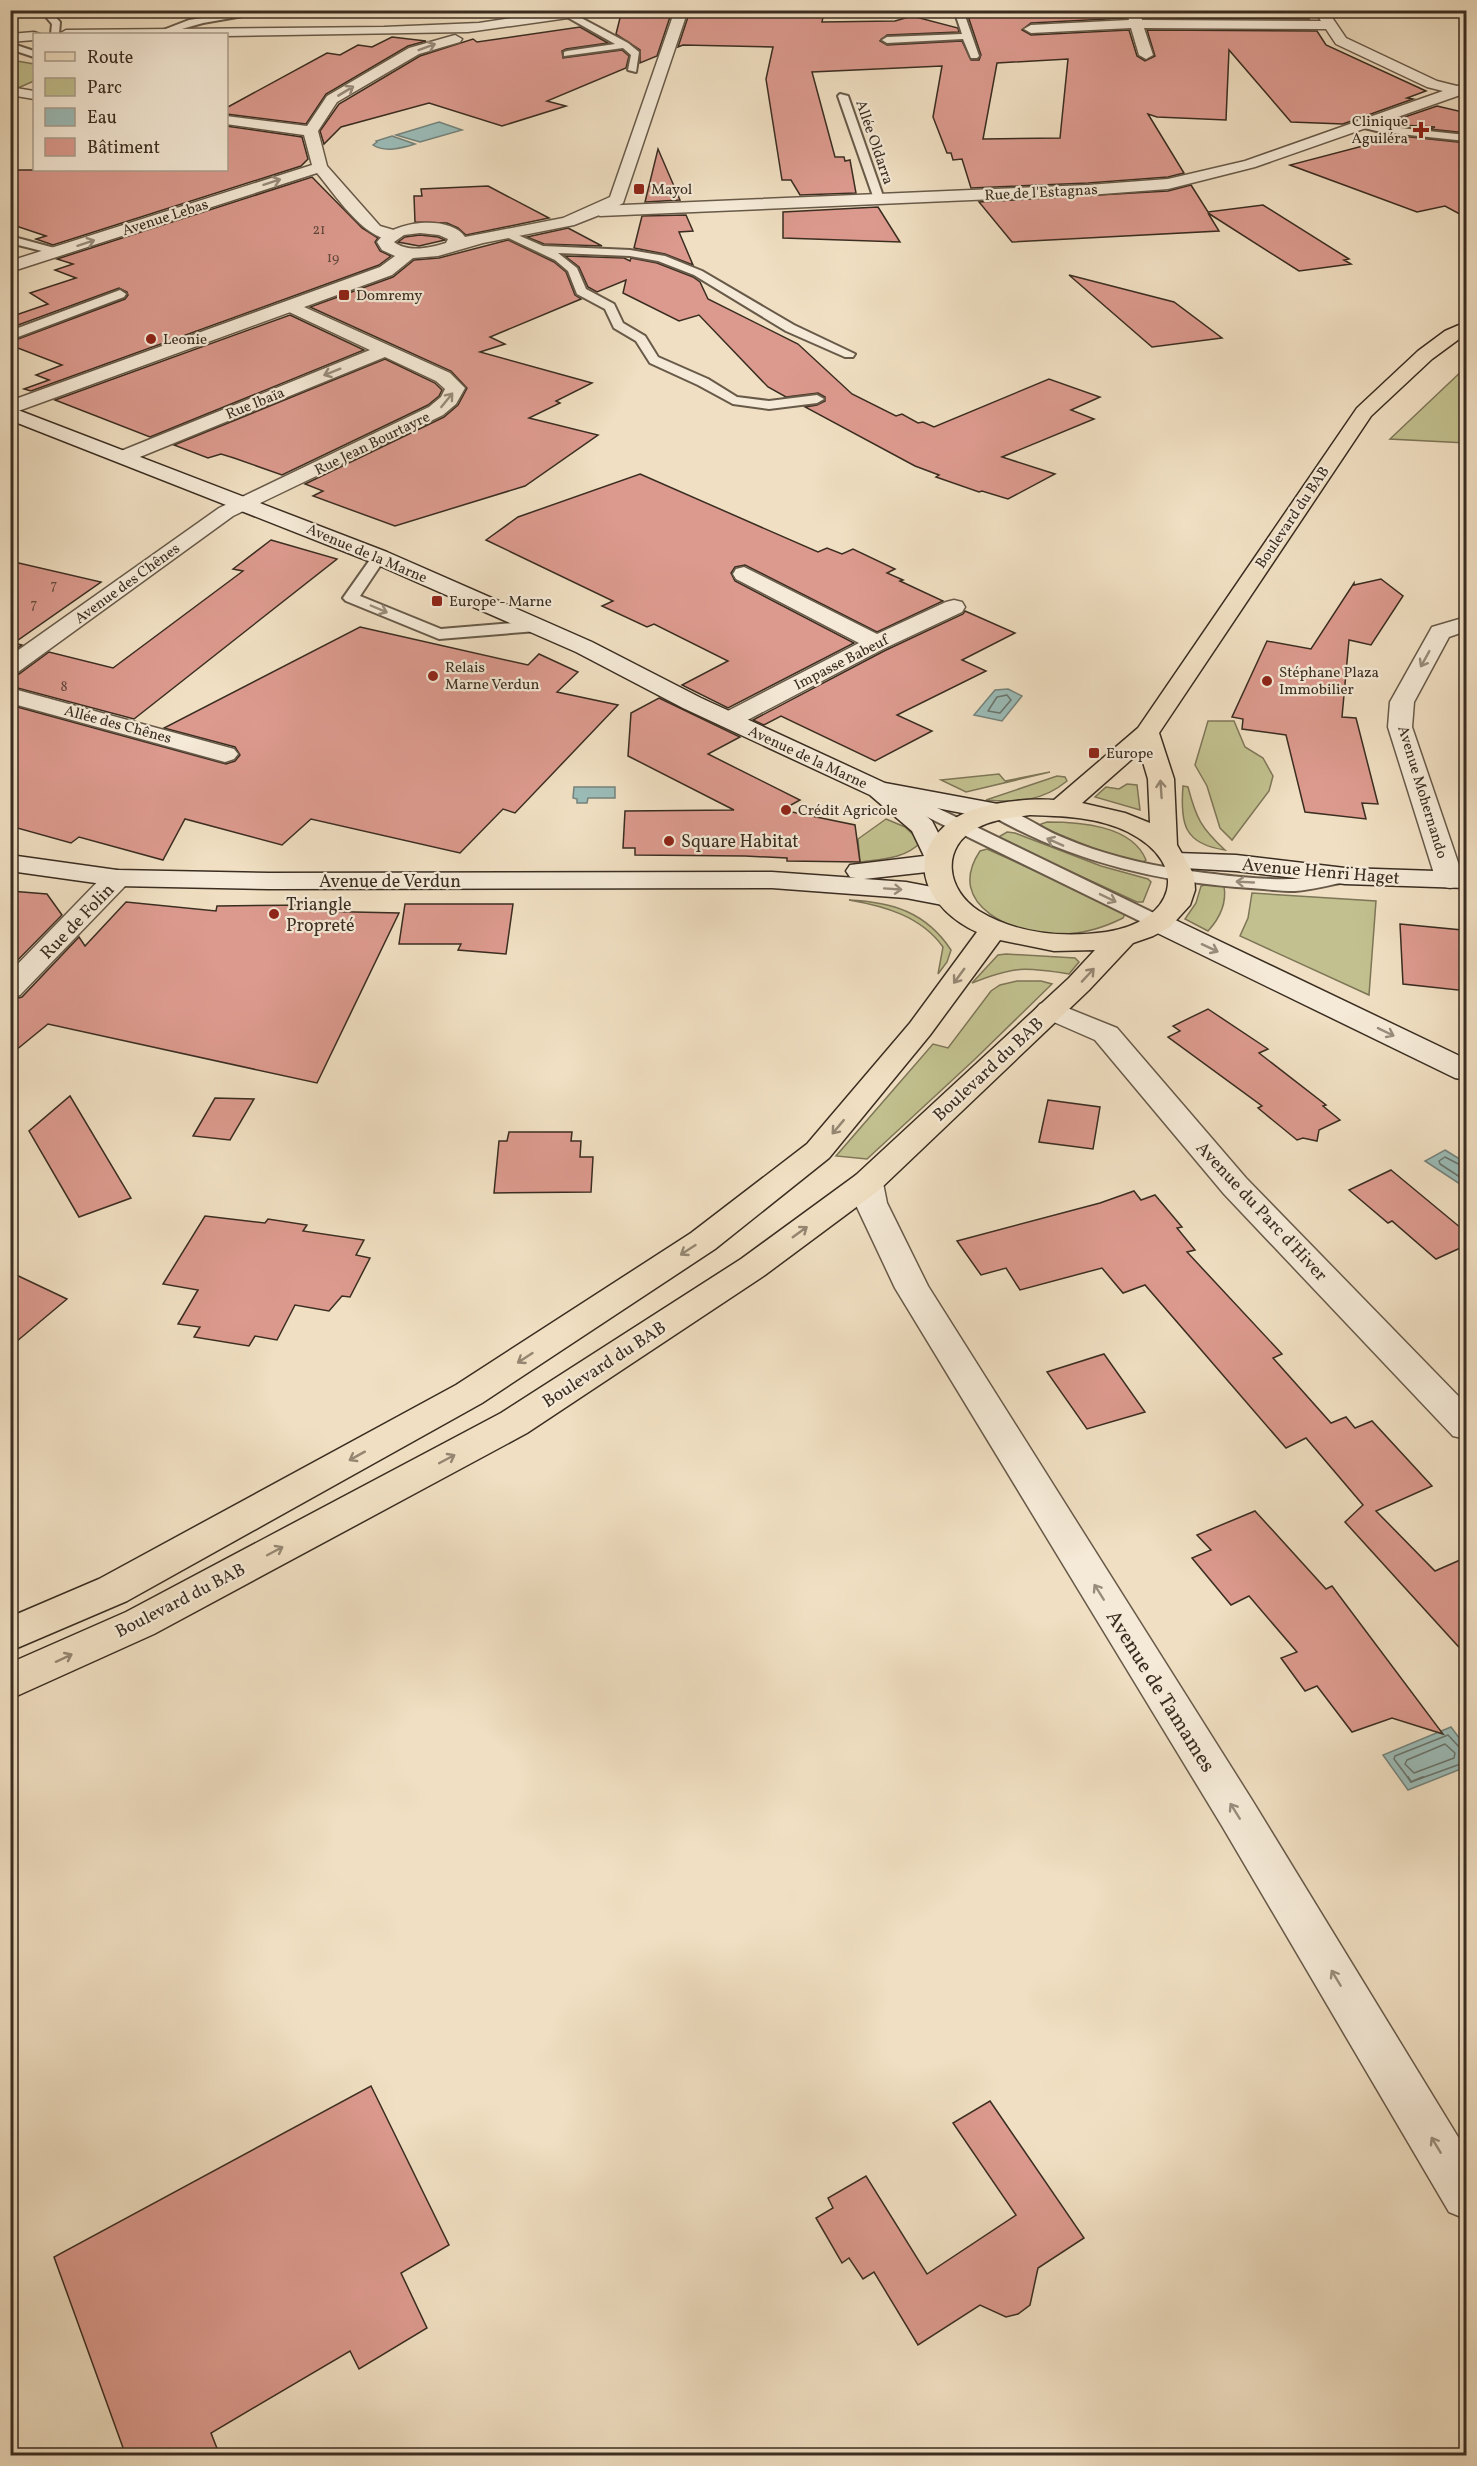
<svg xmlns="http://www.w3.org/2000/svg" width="1477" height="2466" viewBox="0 0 1477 2466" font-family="Vollkorn,serif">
  <rect width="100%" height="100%" fill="#f0dfc2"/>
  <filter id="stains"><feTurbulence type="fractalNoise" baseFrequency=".00333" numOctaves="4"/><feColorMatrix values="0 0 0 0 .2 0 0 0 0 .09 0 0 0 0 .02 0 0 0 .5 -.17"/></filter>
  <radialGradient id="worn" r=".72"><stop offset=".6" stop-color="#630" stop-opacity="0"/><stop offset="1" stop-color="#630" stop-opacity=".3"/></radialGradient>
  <!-- green -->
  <g fill="#c1c08e" stroke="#7e7658" stroke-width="1.5">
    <path d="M 11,60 L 34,64 L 34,81 L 11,91 Z"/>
    <path d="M 1466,367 L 1466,443 L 1390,439 Z"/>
    <path d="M 1208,721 L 1234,721 L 1245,747 L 1263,758 L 1273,776 L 1269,791 L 1232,840 L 1220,828 L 1207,786 L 1195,765 Z"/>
    <path d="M 1050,772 L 966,792 L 941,780 L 999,774 L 1005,781 Z"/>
    <path d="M 1057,776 L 1065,777 L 1067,781 C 1043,801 1017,803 986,800 Z"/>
    <path d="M 1127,784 L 1137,785 L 1140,810 L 1095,797 L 1106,787 L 1119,789 Z"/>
    <path d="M 1183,786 L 1188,787 C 1196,818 1201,828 1225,850 C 1184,844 1180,824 1183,786 Z"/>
    <path d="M 886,819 L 905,827 L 921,842 C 905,859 882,859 860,862 L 858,839 Z"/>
    <path d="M 1047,822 C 1079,822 1132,825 1146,860 L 1142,863 L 1112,856 L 1041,827 L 1041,824 Z"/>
    <path d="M 1007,832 L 1015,833 L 1101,866 L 1148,879 L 1151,882 L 1143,902 L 1137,902 L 997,838 Z"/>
    <path d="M 987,849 L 1126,912 L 1123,918 C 1103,928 1084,934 1061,934 C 1016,936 943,906 980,851 Z"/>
    <path d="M 1205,885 L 1224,886 C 1227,904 1220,918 1208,931 L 1185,919 L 1196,903 L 1201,886 Z"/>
    <path d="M 1252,893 L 1376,901 L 1369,995 L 1240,936 L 1248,918 Z"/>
    <path d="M 849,900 C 892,902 926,912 951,950 L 947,962 L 938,974 L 943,947 C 921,916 884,906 849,900 Z"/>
    <path d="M 1006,954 L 1075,958 L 1079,962 L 1069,974 C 1025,967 1014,966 972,983 L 998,955 Z"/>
    <path d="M 1017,981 L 1041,981 L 1052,984 L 974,1060 L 867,1159 L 836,1156 L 933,1044 L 948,1048 L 991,991 L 1000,985 Z"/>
  </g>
  <!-- water -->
  <g fill="#9bbcb8" stroke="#74837c" stroke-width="1.5">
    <path d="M 439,122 L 462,130 L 420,142 L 396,135 Z"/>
    <path d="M 392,136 L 415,144 C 402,148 385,153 373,145 L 377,142 L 376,141 Z"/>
    <path d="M 1008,689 L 1022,696 L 1002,721 L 974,715 L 995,690 Z"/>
    <path d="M 574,787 L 615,787 L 615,798 L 588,798 L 587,803 L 577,803 L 577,799 L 573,798 Z"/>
    <path d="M 1445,1150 L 1466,1163 L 1466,1188 L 1425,1161 Z"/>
    <path d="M 1451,1727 L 1466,1747 L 1466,1767 L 1408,1790 L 1383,1755 Z"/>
  </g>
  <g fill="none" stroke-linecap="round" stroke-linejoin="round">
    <!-- shore-far1 -->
    <g stroke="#6a746c" stroke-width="1.5">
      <path d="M 1007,695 L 1011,700 L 1000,713 L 988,711 L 997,697 Z"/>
      <path d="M 1466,1168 L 1445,1157 L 1439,1161 L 1440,1164 L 1466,1181"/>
      <path d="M 1445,1744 L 1455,1753 L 1454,1758 L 1414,1773 L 1405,1764 L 1407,1760 Z"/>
      <path d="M 1409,1779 L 1394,1759 L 1395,1756 L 1448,1735 L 1460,1748 L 1466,1750"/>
      <path d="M 1419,1779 L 1466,1762"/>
    </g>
    <!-- shore -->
    <path stroke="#6a746c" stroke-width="2" d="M 1408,1777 L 1411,1782 L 1423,1777"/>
  </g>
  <!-- building -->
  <g fill="#dc9a8e" stroke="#3a2d21" stroke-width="1.5" fill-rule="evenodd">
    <path d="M 633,10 L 672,11 L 657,56 L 640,63 L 640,50 L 616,34 L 621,14 Z"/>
    <path d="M 759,10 L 822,10 L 824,12 L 822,22 L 895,21 L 912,16 L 958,28 L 959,32 L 887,35 L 880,41 L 887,45 L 962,41 L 971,60 L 979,60 L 981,55 L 968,16 L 1025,16 L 1024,13 L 1042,12 L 1125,14 L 1126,18 L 1031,23 L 1022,30 L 1031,35 L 1129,30 L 1137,56 L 1145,61 L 1155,56 L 1147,30 L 1317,31 L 1326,45 L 1426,91 L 1407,98 L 1413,99 L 1343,124 L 1291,122 L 1229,50 L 1226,120 L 1157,117 L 1148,114 L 1184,173 L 1168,177 L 1088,183 L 971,188 L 962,159 L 953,160 L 951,153 L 947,153 L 933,117 L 942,66 L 812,72 L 835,157 L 844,157 L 845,161 L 850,160 L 856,193 L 800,195 L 791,180 L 782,180 L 766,79 L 773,47 L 683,45 L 678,47 L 690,11 L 758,13 ZM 1068,59 L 1060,138 L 983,139 L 997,63 Z"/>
    <path d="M 1195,10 L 1304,10 L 1309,19 L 1144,18 L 1143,14 L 1198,14 Z"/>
    <path d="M 580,27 L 608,43 L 566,49 L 562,51 L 563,58 L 622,50 L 629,56 L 626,68 L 547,101 L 566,106 L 502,126 L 429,103 L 341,127 L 324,144 L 320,131 L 339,104 L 420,56 L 473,39 L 477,42 Z"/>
    <path d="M 392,37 L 426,41 L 408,46 L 326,94 L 306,124 L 226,114 L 226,108 L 327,53 L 340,55 L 358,45 L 372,47 Z"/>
    <path d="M 1437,106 L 1467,113 L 1467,133 L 1429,129 L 1435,127 L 1384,124 Z"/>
    <path d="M 226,126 L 302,137 L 308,159 L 301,166 L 53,245 L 36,239 L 46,236 L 10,224 L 10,170 L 226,170 Z"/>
    <path d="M 1401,136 L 1467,143 L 1467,218 L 1445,206 L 1417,212 L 1290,165 Z"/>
    <path d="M 658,149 L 680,200 L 645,202 Z"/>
    <path d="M 312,177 L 362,228 L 378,238 L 375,242 L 380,251 L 391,256 L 379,265 L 31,391 L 24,389 L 49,380 L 36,375 L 62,365 L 10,345 L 10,342 L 125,299 L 128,295 L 127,292 L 119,288 L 10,328 L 10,317 L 48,304 L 30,293 L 76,278 L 55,270 L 73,264 L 57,259 Z"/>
    <path d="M 1191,185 L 1208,212 L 1263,205 L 1349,259 L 1344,260 L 1351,264 L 1299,271 L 1208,213 L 1219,231 L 1012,242 L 979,202 L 1168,191 Z"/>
    <path d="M 488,186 L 549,218 L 466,235 L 458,228 L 447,223 L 415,222 L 414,196 L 422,196 L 421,189 Z"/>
    <path d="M 878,207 L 900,242 L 783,238 L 783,212 Z"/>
    <path d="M 686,215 L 693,231 L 679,232 L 693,265 L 665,254 L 634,248 L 642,216 Z"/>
    <path d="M 568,228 L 602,246 L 544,244 L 527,237 Z"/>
    <path d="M 420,235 L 438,237 L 445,240 L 419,246 L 398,242 L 405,237 Z"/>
    <path d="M 508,240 L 554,262 L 566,272 L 575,295 L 581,299 L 490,337 L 505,344 L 480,352 L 592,383 L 556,401 L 560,403 L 529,418 L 598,435 L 525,486 L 395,526 L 313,496 L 323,491 L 305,484 L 444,417 L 458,405 L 467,388 L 451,371 L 310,307 L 393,277 L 414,260 L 439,258 Z"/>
    <path d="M 565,256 L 624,258 L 630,261 L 631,258 L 657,263 L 693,277 L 700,282 L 708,299 L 798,344 L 852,394 L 896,416 L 902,414 L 918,423 L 923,422 L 934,427 L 1049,379 L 1100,397 L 1071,410 L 1094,419 L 1002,457 L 1055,474 L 1008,499 L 982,491 L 979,492 L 936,477 L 939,475 L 915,466 L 805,407 L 817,405 L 825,401 L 825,397 L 818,393 L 786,397 L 768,387 L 699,315 L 679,321 L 623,293 L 626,280 L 597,292 L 588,287 L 579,267 Z"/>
    <path d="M 1069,275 L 1174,302 L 1222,338 L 1152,347 Z"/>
    <path d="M 290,315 L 364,350 L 150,437 L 55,400 Z"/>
    <path d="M 385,359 L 435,383 L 442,390 L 439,396 L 428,405 L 282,475 L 234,458 L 221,454 L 208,458 L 174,445 Z"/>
    <path d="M 640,474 L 818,552 L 827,548 L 842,554 L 853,549 L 895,569 L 887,573 L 903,580 L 900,581 L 943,601 L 877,632 L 745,565 L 735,567 L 731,573 L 735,581 L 854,643 L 728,708 L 682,685 L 728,661 L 654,624 L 647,627 L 602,606 L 613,601 L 486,540 L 518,517 Z"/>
    <path d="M 271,540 L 337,559 L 134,719 L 10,686 L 10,676 L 19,674 L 49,652 L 113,668 L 243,571 L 233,569 Z"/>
    <path d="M 10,561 L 101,582 L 14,643 L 22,645 L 10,653 Z"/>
    <path d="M 1381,579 L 1403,596 L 1371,645 L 1349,640 L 1342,717 L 1356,718 L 1378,804 L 1362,803 L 1366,819 L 1305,812 L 1286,735 L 1242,729 L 1243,719 L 1232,717 L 1267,641 L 1311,649 L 1354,583 L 1354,585 Z"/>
    <path d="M 965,611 L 1015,633 L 962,660 L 986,671 L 897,715 L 932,731 L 875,761 L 781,716 L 764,725 L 753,720 L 884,651 L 963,614 Z"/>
    <path d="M 360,627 L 528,665 L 539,654 L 578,672 L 557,692 L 618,705 L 515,813 L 503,809 L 460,853 L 311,819 L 282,845 L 185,819 L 163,860 L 79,837 L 71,843 L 10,826 L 10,705 L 226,764 L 235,761 L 240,755 L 235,747 L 164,728 Z"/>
    <path d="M 659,698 L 740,737 L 708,754 L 800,800 L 782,810 L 855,825 L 860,862 L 787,861 L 787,858 L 745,856 L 635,855 L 635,848 L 623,848 L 625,811 L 734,810 L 628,756 L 631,713 Z"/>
    <path d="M 10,891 L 47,894 L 62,915 L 10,968 Z"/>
    <path d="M 126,902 L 216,911 L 217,906 L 313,905 L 309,911 L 399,913 L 317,1083 L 48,1024 L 10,1055 L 10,1000 L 22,997 L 79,937 L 85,946 Z"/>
    <path d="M 405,904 L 513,904 L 506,954 L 458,950 L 461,944 L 399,944 Z"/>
    <path d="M 1400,924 L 1462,930 L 1467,991 L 1403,984 Z"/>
    <path d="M 1208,1009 L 1268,1049 L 1259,1053 L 1326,1105 L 1323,1106 L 1340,1120 L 1319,1130 L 1317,1141 L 1303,1138 L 1297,1140 L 1258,1108 L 1262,1106 L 1168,1037 L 1180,1031 L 1173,1026 Z"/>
    <path d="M 70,1096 L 131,1198 L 79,1217 L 29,1131 Z"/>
    <path d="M 215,1098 L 254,1099 L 230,1140 L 193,1136 Z"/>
    <path d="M 1048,1100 L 1100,1107 L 1093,1149 L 1039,1142 Z"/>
    <path d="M 509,1132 L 572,1132 L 571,1141 L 581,1141 L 580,1157 L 593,1157 L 591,1192 L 494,1193 L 499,1141 L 507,1141 Z"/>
    <path d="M 1391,1170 L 1467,1233 L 1467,1245 L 1436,1259 L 1392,1221 L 1388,1223 L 1349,1190 Z"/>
    <path d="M 1134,1191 L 1141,1200 L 1155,1195 L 1182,1227 L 1177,1228 L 1195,1250 L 1187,1252 L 1282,1354 L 1273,1358 L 1331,1423 L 1346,1417 L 1355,1428 L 1372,1421 L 1432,1486 L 1376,1511 L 1435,1571 L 1467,1557 L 1467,1656 L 1345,1522 L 1363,1505 L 1306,1438 L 1286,1448 L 1145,1285 L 1123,1293 L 1102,1268 L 1020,1290 L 1006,1268 L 981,1275 L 957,1241 L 1100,1203 Z"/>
    <path d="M 205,1216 L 265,1223 L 268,1219 L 307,1225 L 303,1231 L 364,1240 L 356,1255 L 370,1258 L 350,1297 L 342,1296 L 329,1311 L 295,1305 L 277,1340 L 255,1336 L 249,1346 L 194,1337 L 200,1327 L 178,1324 L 198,1290 L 163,1284 Z"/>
    <path d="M 10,1272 L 67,1299 L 10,1347 Z"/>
    <path d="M 1104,1354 L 1145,1412 L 1087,1429 L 1047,1372 Z"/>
    <path d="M 1255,1511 L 1326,1589 L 1332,1586 L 1443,1734 L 1392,1718 L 1352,1732 L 1317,1686 L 1305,1691 L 1281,1658 L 1297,1652 L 1249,1596 L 1231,1605 L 1192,1558 L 1211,1550 L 1197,1535 Z"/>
    <path d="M 371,2086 L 449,2245 L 401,2273 L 427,2328 L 359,2369 L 350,2351 L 211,2433 L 220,2456 L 126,2456 L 54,2257 Z"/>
    <path d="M 990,2101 L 1084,2238 L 1038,2268 L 1030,2305 L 1018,2314 L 1006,2317 L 980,2305 L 918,2345 L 874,2272 L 863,2279 L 849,2258 L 842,2263 L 816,2218 L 833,2208 L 828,2198 L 866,2176 L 927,2274 L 1016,2215 L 953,2123 Z"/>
  </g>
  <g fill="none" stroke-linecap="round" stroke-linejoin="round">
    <!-- service casing -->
    <g stroke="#685a49" stroke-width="4">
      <g id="service">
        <path d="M 40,10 L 49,10 L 60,22 L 59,34 L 51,34 L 52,24 Z"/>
        <path d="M 253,10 L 277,10 L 203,23 L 164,34 L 158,32 L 189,20 Z"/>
        <path d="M 954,10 L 963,10 L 979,56 L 977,58 L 971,58 L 963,39 L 887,43 L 882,40 L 887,37 L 962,34 Z"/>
        <path d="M 570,12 L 628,43 L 639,52 L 636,72 L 628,70 L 631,55 L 623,48 L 564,56 L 564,52 L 567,51 L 615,44 L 567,17 L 567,13 Z"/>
        <path d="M 10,43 L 34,51 L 34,57 L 10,49 Z"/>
        <path d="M 840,94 L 848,96 L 884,199 L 883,201 L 879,202 L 874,199 L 838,96 Z"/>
        <path d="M 1364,122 L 1381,126 L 1466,135 L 1466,141 L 1381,132 L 1360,127 L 1360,123 Z"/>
        <path d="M 506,230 L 543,246 L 630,250 L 665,256 L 702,271 L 794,325 L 855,354 L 853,357 L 845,357 L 786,331 L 694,275 L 658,261 L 630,256 L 558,253 L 577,268 L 586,289 L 614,304 L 623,323 L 645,336 L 658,357 L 708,379 L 737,397 L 769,401 L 817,395 L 824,399 L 817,403 L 769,409 L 733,404 L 698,385 L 650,363 L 636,341 L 614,328 L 605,309 L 577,294 L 568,271 L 555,260 L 502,235 L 500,233 Z"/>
        <path d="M 10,236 L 62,250 L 64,252 L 58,255 L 10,243 Z"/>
        <path d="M 120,290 L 126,294 L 124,297 L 10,340 L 10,331 Z"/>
        <path d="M 379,553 L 386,557 L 360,596 L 441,629 L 537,621 L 545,626 L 537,631 L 439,639 L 346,601 L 343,598 L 374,554 Z"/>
        <path d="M 883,786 L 927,803 L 1164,918 L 1167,922 L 1164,926 L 1150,926 L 915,811 L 877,795 L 874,791 L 877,787 Z"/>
        <path d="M 998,807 C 1021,812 1042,830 1064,838 C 1102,854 1142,864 1183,870 C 1219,875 1257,880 1293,879 C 1312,879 1333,868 1352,872 L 1354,876 L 1352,880 L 1345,882 C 1329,885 1312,890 1295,891 C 1276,891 1256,888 1236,887 C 1149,880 1068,859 992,816 L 989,812 L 992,808 Z"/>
      </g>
    </g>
    <!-- minor casing -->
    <g stroke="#685a49" stroke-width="3">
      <g id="minor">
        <path d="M 565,10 L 602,10 L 596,14 L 468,32 L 226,36 L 226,34 L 59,34 L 66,30 L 384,27 L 479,23 Z"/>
        <path d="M 1126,10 L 1139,10 L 1142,20 L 1321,21 L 1314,10 L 1327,10 L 1346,38 L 1437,81 L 1457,86 L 1466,84 L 1466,93 L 1255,167 L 1168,189 L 1088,195 L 600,216 L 592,211 L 600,206 L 1088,185 L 1168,179 L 1245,161 L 1443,91 L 1427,87 L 1336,44 L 1326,29 L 1144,28 L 1153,55 L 1146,59 L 1139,55 L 1131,28 L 1031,33 L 1024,29 L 1031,25 L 1129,20 Z"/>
        <path d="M 34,32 L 40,34 L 34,34 L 34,40 L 10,42 L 10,34 Z"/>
        <path d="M 455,35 L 462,39 L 460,42 L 419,54 L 337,102 L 318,131 L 327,166 L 380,226 L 397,231 L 399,235 L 397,239 C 368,246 334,193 317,173 L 10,272 L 10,261 L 312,165 L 304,135 L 226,124 L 226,116 L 307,126 L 327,96 L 409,48 Z"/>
        <path d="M 10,87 L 34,91 L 34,99 L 10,95 Z"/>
        <path d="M 293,302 L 450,373 L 465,388 L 456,404 L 443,415 L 233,516 L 18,672 L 10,674 L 10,656 L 219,508 L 429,407 L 441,397 L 445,389 L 436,381 L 385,357 L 130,461 L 116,461 L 113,457 L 116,453 L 370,350 L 287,311 L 284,307 L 287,303 Z"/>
        <path d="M 744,567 L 877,634 L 946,602 L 954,600 L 962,602 L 965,607 L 962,612 L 883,649 L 738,725 L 729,727 L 720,725 L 717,720 L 720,715 L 859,643 L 736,579 L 733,574 L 736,569 Z"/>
        <path d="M 1466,617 L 1466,631 L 1449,637 L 1414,702 L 1412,727 L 1464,880 L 1460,886 L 1450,888 L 1440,886 L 1436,880 L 1388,727 L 1390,702 L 1432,627 Z"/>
        <path d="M 10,688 L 234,749 L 238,754 L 234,759 L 225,762 L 10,703 Z"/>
        <path d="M 117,870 L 127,872 L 131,878 L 127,884 L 20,995 L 10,998 L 10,972 L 107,872 Z"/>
        <path d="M 1050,1001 L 1117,1028 L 1246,1178 L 1466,1404 L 1466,1439 L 1453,1436 L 1224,1194 L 1095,1040 L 1040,1016 L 1035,1010 L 1040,1004 Z"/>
        <path d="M 867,1172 L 878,1175 L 883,1183 L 887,1203 L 928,1286 L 1252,1800 L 1466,2150 L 1466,2219 L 1449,2212 L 1222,1826 L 895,1288 L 855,1203 L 851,1183 L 856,1175 Z"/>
      </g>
    </g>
    <!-- tertiary casing -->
    <g stroke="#685a49" stroke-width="3">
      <path id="tertiary" d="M 675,10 L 688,10 L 623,203 L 607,212 L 574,225 L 483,243 L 438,256 L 413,258 L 392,275 L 10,414 L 10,401 L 380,267 L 395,256 L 382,250 L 377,242 C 392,221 450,214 465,237 L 563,218 L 610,197 ZM 420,233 L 439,235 L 448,239 L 446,243 C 430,248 408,253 394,242 L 404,235 Z"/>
    </g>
    <!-- secondary casing -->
    <g stroke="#3a2d21" stroke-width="3">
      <g id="secondary">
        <path d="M 10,407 L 387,552 L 592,642 L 701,698 L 885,783 L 998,804 L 1007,806 L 1011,812 L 1007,818 L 998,820 L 911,803 L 932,821 L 950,856 L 948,860 L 949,863 L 946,869 L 936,871 L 864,879 L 906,882 L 958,892 L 962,898 L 958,904 L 948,906 L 906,898 L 772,888 L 269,889 L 117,886 L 10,871 L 10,855 L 117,870 L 269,873 L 772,872 L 856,878 L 850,877 L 846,871 L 850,865 L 924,856 L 912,831 L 870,795 L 683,708 L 576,652 L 371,562 L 10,420 Z"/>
        <path d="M 1176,853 L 1236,855 L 1345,868 L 1466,872 L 1466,888 L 1345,884 L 1236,871 L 1166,867 L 1163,861 L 1166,855 Z"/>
        <path d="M 1157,914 L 1167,916 L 1466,1059 L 1466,1080 L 1455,1078 L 1147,928 L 1143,922 L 1147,916 Z"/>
      </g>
    </g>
    <!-- primary casing -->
    <g stroke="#3a2d21" stroke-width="3">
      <path id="primary" d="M 1466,322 L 1466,334 L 1432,359 L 1371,416 L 1159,733 L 1174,779 L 1177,845 L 1194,875 L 1195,890 L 1190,905 L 1170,927 L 1153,936 L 1133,943 L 1089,990 L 878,1191 L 765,1275 L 527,1433 L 154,1634 L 10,1699 L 10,1663 L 126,1612 L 501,1413 L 741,1259 L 856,1175 L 1069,978 L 1095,950 L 1054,951 L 1000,940 L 930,1035 L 829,1158 L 715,1249 L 482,1403 L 127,1601 L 10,1651 L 10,1617 L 99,1579 L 456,1385 L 691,1233 L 807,1144 L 910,1023 L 977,932 C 930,911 900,859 951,821 C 975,803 1025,798 1054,800 L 1138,728 L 1357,408 L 1418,351 L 1445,331 ZM 1140,752 L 1148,779 L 1150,823 L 1125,813 L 1082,803 ZM 1030,815 C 1063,816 1098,817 1128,832 C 1193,865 1174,922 1106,932 C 1063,938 1017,934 979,911 C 946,890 940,847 977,828 C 994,819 1012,818 1030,815 Z"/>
    </g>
    <!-- service -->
    <use href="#service" fill="#f5ead7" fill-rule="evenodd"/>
    <!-- minor -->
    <use href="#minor" fill="#f5ead7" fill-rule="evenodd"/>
    <!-- tertiary -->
    <use href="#tertiary" fill="#f5ead7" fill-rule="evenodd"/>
    <!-- secondary -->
    <use href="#secondary" fill="#f5ead7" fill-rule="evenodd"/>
    <!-- primary -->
    <use href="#primary" fill="#f0dfc2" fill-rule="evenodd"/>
  </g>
  <!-- one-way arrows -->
  <defs><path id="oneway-shaft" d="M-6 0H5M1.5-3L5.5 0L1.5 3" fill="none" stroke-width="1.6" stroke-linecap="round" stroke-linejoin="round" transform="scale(1.5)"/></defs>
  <g stroke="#988c7c">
    <use href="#oneway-shaft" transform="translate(427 47) rotate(-20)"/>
    <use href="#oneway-shaft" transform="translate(346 91) rotate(-31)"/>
    <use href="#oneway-shaft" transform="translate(272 182) rotate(-18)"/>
    <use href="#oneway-shaft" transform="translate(86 243) rotate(-18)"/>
    <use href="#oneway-shaft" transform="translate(332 372) rotate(158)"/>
    <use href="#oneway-shaft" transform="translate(447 400) rotate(-51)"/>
    <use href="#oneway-shaft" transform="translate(379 609) rotate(23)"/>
    <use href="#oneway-shaft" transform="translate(1425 659) rotate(119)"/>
    <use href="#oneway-shaft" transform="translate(1055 842) rotate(-156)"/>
    <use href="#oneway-shaft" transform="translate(1245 882) rotate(-177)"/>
    <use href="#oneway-shaft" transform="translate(893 889) rotate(4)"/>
    <use href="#oneway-shaft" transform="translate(1108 898) rotate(26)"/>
    <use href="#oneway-shaft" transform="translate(1210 948) rotate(25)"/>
    <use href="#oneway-shaft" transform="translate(1386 1032) rotate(26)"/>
    <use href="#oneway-shaft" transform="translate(1099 1592) rotate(-122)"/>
    <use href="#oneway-shaft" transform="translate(1235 1811) rotate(-122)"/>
    <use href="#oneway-shaft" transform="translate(1336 1978) rotate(-121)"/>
    <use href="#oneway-shaft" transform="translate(1436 2145) rotate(-121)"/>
  </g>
  <g stroke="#958672">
    <use href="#oneway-shaft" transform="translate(1161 789) rotate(-94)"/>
    <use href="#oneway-shaft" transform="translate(1088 975) rotate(-47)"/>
    <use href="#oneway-shaft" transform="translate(959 976) rotate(126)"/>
    <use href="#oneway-shaft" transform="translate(838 1127) rotate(130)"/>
    <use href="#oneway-shaft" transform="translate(800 1232) rotate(-36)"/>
    <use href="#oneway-shaft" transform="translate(688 1250) rotate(147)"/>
    <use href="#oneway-shaft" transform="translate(525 1358) rotate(147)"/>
    <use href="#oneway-shaft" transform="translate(357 1456) rotate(151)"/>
    <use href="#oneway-shaft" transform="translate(447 1459) rotate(-28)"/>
    <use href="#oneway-shaft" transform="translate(275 1551) rotate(-28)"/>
    <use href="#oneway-shaft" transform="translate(64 1658) rotate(-25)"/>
  </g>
  <!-- markers -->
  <g fill="#8f2418" stroke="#f5ead7" stroke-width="2">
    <path d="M1418 121h6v6h6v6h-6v6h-6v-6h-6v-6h6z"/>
    <rect x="633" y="183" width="12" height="12" rx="3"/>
    <rect x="338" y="289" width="12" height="12" rx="3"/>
    <circle cx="151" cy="339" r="6"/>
    <rect x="431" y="595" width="12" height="12" rx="3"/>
    <circle cx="433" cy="676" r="6"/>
    <circle cx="1267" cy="681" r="6"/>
    <rect x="1088" y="747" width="12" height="12" rx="3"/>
    <circle cx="786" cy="810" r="6"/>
    <circle cx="669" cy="841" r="6"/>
    <circle cx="274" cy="914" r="6"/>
  </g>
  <g text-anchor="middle" stroke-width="4.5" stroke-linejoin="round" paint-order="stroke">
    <!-- far-number labels -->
    <g font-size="14" fill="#62483c">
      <text x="319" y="234">21</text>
      <text x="333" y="262">19</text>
      <text x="54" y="589">7</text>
      <text x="34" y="608">7</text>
      <text x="64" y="691">8</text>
    </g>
    <!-- far-poi labels -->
    <g font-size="15" fill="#3a2d21" stroke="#f5ead7" text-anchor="start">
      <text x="1408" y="126" text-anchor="end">Clinique<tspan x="1408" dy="17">Aguiléra</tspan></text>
      <text x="651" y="194">Mayol</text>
      <text x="356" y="300">Domremy</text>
      <text x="163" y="344">Leonie</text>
      <text x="449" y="606">Europe - Marne</text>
      <text x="445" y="672">Relais<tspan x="445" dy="17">Marne Verdun</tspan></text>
      <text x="1279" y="677">Stéphane Plaza<tspan x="1279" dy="17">Immobilier</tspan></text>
      <text x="1106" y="758">Europe</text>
      <text x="798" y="815">Crédit Agricole</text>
    </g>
    <!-- far-street labels -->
    <g font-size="15" fill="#3a2d21" stroke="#f5ead7">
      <text transform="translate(875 142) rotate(71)" y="5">Allée Oldarra</text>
      <text transform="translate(1041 192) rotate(-3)" y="5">Rue de l'Estagnas</text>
      <text transform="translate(165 217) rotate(-18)" y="5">Avenue Lebas</text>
      <text transform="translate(255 403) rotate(-22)" y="5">Rue Ibaïa</text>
      <text transform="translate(372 443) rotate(-26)" y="5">Rue Jean Bourtayre</text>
      <text transform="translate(1292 517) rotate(-56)" y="5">Boulevard du BAB</text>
      <text transform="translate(367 553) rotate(23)" y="5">Avenue de la Marne</text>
      <text transform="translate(127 583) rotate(-36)" y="5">Avenue des Chênes</text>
      <text transform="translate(841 662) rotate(-27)" y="5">Impasse Babeuf</text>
      <text transform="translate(118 724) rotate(15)" y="5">Allée des Chênes</text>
      <text transform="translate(808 757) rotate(25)" y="5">Avenue de la Marne</text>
      <text transform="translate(1423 792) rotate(73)" y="5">Avenue Mohernando</text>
    </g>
    <!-- poi labels -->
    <g font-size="18" fill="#3a2d21" stroke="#f5ead7" text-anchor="start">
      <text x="681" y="847">Square Habitat</text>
      <text x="286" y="910">Triangle<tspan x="286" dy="21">Propreté</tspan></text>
    </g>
    <!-- street labels -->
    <g font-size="18" fill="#3a2d21" stroke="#f5ead7">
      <text transform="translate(1321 871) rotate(5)" y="6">Avenue Henri Haget</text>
      <text x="390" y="887">Avenue de Verdun</text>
      <text transform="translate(77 921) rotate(-46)" y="6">Rue de Folin</text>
      <text transform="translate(988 1069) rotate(-43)" y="6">Boulevard du BAB</text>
      <text transform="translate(1262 1211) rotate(47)" y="6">Avenue du Parc d'Hiver</text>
      <text transform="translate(604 1364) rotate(-33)" y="6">Boulevard du BAB</text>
      <text transform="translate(180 1600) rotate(-27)" y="6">Boulevard du BAB</text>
    </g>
    <!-- near-street labels -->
    <g font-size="21" fill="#3a2d21" stroke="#f5ead7">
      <text transform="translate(1161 1691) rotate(58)" y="7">Avenue de Tamames</text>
    </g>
  </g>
  <!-- margin -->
  <rect width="1477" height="2466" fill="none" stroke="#f0dfc2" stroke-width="36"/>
  <rect x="12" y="12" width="1453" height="2442" fill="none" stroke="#3a2d21" stroke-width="3"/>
  <rect x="18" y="18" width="1441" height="2430" fill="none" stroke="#3a2d21" stroke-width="1.5"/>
  <!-- legend -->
  <rect x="33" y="33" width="195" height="138" fill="#f5ead7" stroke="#aa9e8e" stroke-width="1.5"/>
  <rect x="45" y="52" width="30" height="9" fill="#f0dfc2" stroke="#aa9e8e" stroke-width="1.5"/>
  <text x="87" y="63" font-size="18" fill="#3a2d21">Route</text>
  <rect x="45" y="78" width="30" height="18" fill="#c1c08e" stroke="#aa9e8e" stroke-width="1.5"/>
  <text x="87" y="93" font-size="18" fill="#3a2d21">Parc</text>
  <rect x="45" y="108" width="30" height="18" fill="#9bbcb8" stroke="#aa9e8e" stroke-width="1.5"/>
  <text x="87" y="123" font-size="18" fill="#3a2d21">Eau</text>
  <rect x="45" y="138" width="30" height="18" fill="#dc9a8e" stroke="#aa9e8e" stroke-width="1.5"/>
  <text x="87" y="153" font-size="18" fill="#3a2d21">Bâtiment</text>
  <rect width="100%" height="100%" filter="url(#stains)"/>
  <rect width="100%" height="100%" fill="url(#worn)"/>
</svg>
